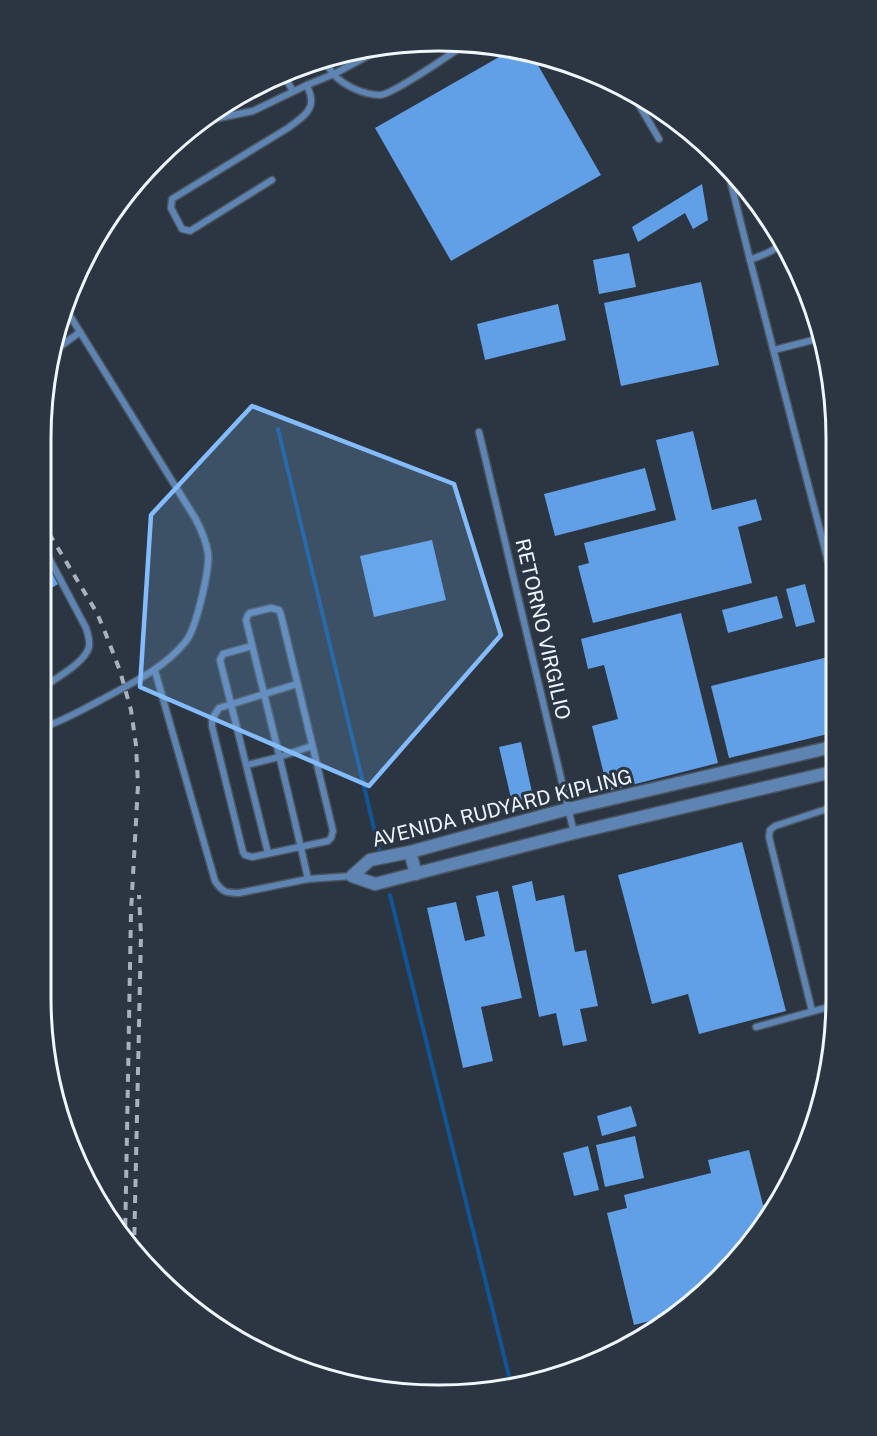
<svg xmlns="http://www.w3.org/2000/svg" width="877" height="1436" viewBox="0 0 877 1436" font-family="'Public Sans',sans-serif">
  <rect width="100%" height="100%" fill="#2b3642"/>
  <g fill="none" stroke-linecap="round" stroke-linejoin="round">
    <!-- stream -->
    <g stroke="#125596" stroke-width="4">
      <path d="M 278,429 L 379,849"/>
      <path d="M 390,895 L 511,1384"/>
    </g>
  </g>
  <!-- building -->
  <g fill="#61a0e7">
    <path d="M 515,48 L 531,53 L 601,175 L 451,261 L 375,128 Z"/>
    <path d="M 702,184 L 708,220 L 693,229 L 685,213 L 638,242 L 632,227 Z"/>
    <path d="M 629,253 L 636,287 L 599,294 L 593,260 Z"/>
    <path d="M 701,282 L 719,365 L 621,386 L 604,303 Z"/>
    <path d="M 558,304 L 566,340 L 485,360 L 477,324 Z"/>
    <path d="M 693,431 L 712,510 L 756,499 L 762,520 L 738,527 L 752,583 L 593,623 L 578,566 L 589,563 L 584,543 L 676,520 L 656,440 Z"/>
    <path d="M 645,468 L 656,510 L 555,536 L 544,494 Z"/>
    <path d="M 432,540 L 446,600 L 374,617 L 360,556 Z"/>
    <path d="M 41,552 L 60,583 L 41,594 Z"/>
    <path d="M 805,584 L 815,622 L 796,627 L 786,589 Z"/>
    <path d="M 777,596 L 783,618 L 728,633 L 722,610 Z"/>
    <path d="M 681,613 L 718,763 L 608,791 L 592,726 L 618,719 L 604,665 L 588,669 L 581,639 Z"/>
    <path d="M 828,657 L 836,686 L 836,732 L 729,758 L 711,686 Z"/>
    <path d="M 521,742 L 535,806 L 514,811 L 499,747 Z"/>
    <path d="M 742,842 L 786,1011 L 699,1034 L 688,994 L 652,1004 L 618,875 Z"/>
    <path d="M 532,881 L 536,901 L 564,895 L 575,952 L 586,950 L 598,1006 L 580,1009 L 587,1041 L 563,1046 L 556,1013 L 539,1017 L 512,886 Z"/>
    <path d="M 498,891 L 522,998 L 481,1007 L 493,1061 L 463,1068 L 427,908 L 456,902 L 465,941 L 485,936 L 476,896 Z"/>
    <path d="M 631,1106 L 637,1126 L 602,1136 L 597,1116 Z"/>
    <path d="M 635,1136 L 644,1178 L 605,1187 L 596,1145 Z"/>
    <path d="M 588,1146 L 599,1190 L 574,1196 L 563,1153 Z"/>
    <path d="M 749,1150 L 763,1205 L 778,1201 L 769,1219 L 681,1313 L 634,1325 L 607,1213 L 627,1208 L 624,1195 L 711,1173 L 708,1160 Z"/>
  </g>
  <g fill="none" stroke-linecap="round" stroke-linejoin="round">
    <!-- service casing -->
    <g stroke="#4a5560" stroke-width="9">
      <g id="service">
        <path d="M 323,60 C 327,64 330,70 334,75 C 345,86 364,95 380,95 C 394,94 452,53 467,43"/>
        <path d="M 282,73 L 293,91"/>
        <path d="M 632,93 L 659,139"/>
        <path d="M 199,122 L 253,111 L 307,85 L 334,74 L 388,45"/>
        <path d="M 727,167 L 750,260 L 836,592"/>
        <path d="M 272,180 L 190,231 L 182,229 L 171,208 L 172,199 L 288,128 C 297,121 313,112 311,99 C 311,94 308,89 307,85"/>
        <path d="M 750,260 C 761,255 779,251 782,239"/>
        <path d="M 774,350 L 821,338"/>
        <path d="M 54,351 L 80,332"/>
        <path d="M 479,432 L 574,833"/>
        <path d="M 252,646 L 223,654 L 220,660 L 268,853"/>
        <path d="M 155,671 L 215,881 C 222,892 226,893 239,893 L 308,879 L 352,876"/>
        <path d="M 297,684 L 219,708 L 212,719 L 212,726 L 243,852 L 245,855 L 252,857 L 328,841 L 331,838 L 333,831 L 281,615 L 279,610 L 271,608 L 250,613 L 248,615 L 246,620 C 267,707 289,793 308,879"/>
        <path d="M 41,689 C 54,679 85,663 89,647 C 90,641 88,634 86,628 L 41,543"/>
        <path d="M 41,728 C 61,722 80,711 99,701 C 130,684 164,669 186,641 C 196,629 210,569 208,553 C 206,541 201,529 195,518 L 64,306"/>
        <path d="M 247,765 L 279,757 L 312,746"/>
        <path d="M 812,1011 L 769,837 L 770,830 L 775,826 L 836,806"/>
        <path d="M 756,1027 L 836,1005"/>
      </g>
    </g>
    <!-- minor casing -->
    <g stroke="#4a5560" stroke-width="15">
      <path id="minor" d="M 832,747 L 836,762"/>
    </g>
    <!-- tertiary casing -->
    <g stroke="#4a5560" stroke-width="15">
      <g id="tertiary">
        <path d="M 836,746 L 568,809 L 410,852 L 370,860 L 352,876 L 375,884 L 574,833 L 836,771"/>
        <path d="M 410,852 L 416,874"/>
      </g>
    </g>
    <!-- service -->
    <use href="#service" stroke="#5d84b2" stroke-width="6"/>
    <!-- minor -->
    <use href="#minor" stroke="#5d84b2" stroke-width="12"/>
    <!-- tertiary -->
    <use href="#tertiary" stroke="#5d84b2" stroke-width="12"/>
    <!-- rail -->
    <g stroke="#a9b2bb" stroke-width="4" stroke-dasharray="8 8" stroke-linecap="butt">
      <path d="M 41,520 L 97,613 L 105,632 L 120,671 L 131,710 L 136,745 L 138,785 L 131,912 L 125,1242"/>
      <path d="M 134,1251 L 141,935 L 139,895"/>
    </g>
  </g>
  <!-- marked area -->
  <path fill="#84bcfb" fill-opacity="0.2" stroke="#84bcfb" stroke-width="4.5" stroke-linejoin="round" d="M 252,406 L 454,484 L 501,635 L 369,786 L 140,687 L 151,515 Z"/>
  <g text-anchor="middle" stroke-width="6" stroke-linejoin="round" paint-order="stroke">
    <!-- street labels -->
    <g font-size="20" fill="#eff6fe" stroke="#2b3642">
      <text transform="translate(543 629) rotate(77)" y="7">RETORNO VIRGILIO</text>
      <text transform="translate(502 808) rotate(-14)" y="7">AVENIDA RUDYARD KIPLING</text>
    </g>
  </g>
  <!-- crop -->
  <path d="M0 0H877V1436H0ZM438 51H439A387 387 0 0 1 826 438V998A387 387 0 0 1 439 1385H438A387 387 0 0 1 51 998V438A387 387 0 0 1 438 51Z" fill="#2b3642" fill-rule="evenodd"/>
  <path fill="none" stroke="#eff6fe" stroke-width="3" d="M438 51H439A387 387 0 0 1 826 438V998A387 387 0 0 1 439 1385H438A387 387 0 0 1 51 998V438A387 387 0 0 1 438 51Z"/>
</svg>
